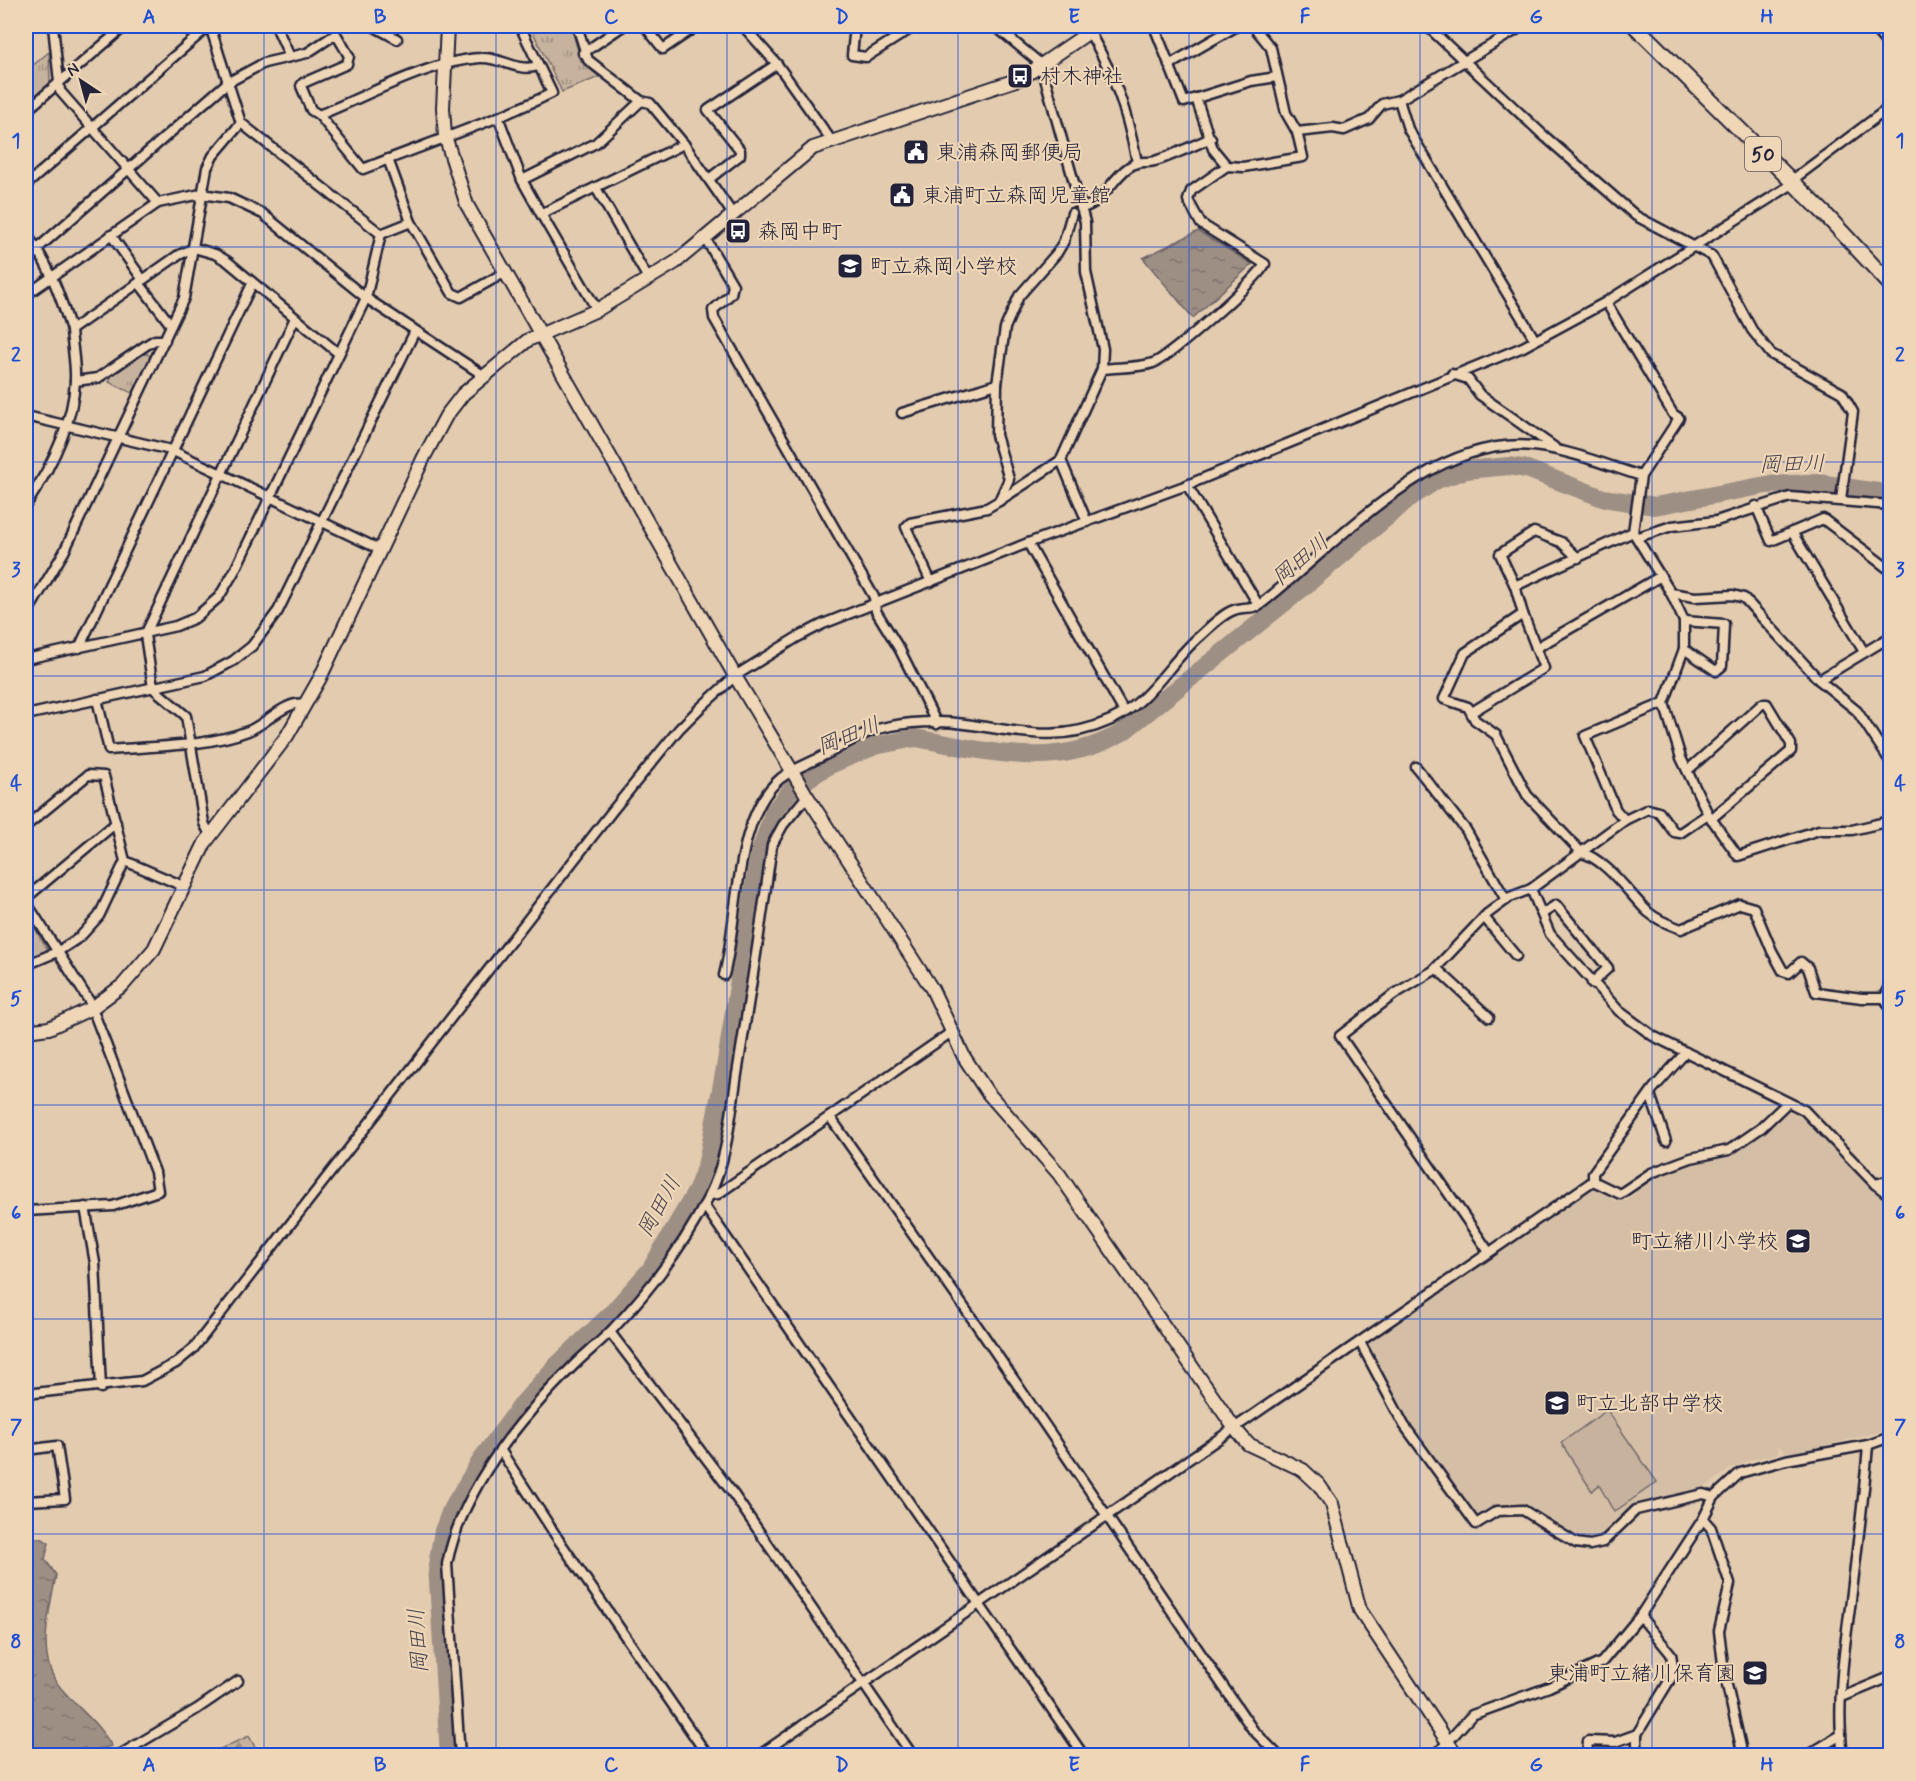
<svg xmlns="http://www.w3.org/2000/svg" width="1916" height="1781" viewBox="0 0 1916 1781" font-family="Mynerve,'Klee One',sans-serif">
  <defs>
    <pattern id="forest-firs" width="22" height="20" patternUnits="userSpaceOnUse" patternTransform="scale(1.5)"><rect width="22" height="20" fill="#c6b29d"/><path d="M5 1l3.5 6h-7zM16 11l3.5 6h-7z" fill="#a09081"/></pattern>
    <pattern id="park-tufts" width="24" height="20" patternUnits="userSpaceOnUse" patternTransform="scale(1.5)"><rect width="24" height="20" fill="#c6b29d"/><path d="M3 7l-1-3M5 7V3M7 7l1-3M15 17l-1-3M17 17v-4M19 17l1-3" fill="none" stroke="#a09081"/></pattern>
    <pattern id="water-ripples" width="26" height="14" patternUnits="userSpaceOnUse" patternTransform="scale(1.5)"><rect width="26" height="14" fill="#9e8f85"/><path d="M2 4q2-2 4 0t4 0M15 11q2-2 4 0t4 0" fill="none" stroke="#80746e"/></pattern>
  </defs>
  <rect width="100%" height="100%" fill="#e2cbae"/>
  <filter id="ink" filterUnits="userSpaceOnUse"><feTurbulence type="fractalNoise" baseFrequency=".0167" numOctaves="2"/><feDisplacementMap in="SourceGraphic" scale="12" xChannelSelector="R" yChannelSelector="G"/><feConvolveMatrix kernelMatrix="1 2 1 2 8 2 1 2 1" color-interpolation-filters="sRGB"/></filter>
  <g filter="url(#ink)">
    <!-- built -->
    <path fill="#d4bea5" d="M 1790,1110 L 1803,1115 L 1873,1189 L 1885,1198 L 1890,1219 L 1890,1429 L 1789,1455 L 1779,1446 L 1777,1454 L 1750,1460 L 1730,1469 L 1697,1493 L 1636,1505 L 1601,1537 L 1581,1537 L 1523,1506 L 1514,1505 L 1495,1507 L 1477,1517 L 1406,1420 L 1369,1343 L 1591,1188 L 1597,1188 L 1617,1202 L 1627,1201 L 1652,1176 L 1693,1161 L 1726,1156 L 1744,1146 Z"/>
    <!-- grass -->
    <path fill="#c6b29d" stroke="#746a6c" stroke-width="1.5" d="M 1607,1410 L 1657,1482 L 1614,1512 L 1599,1485 L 1592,1491 L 1561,1443 Z"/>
    <!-- forest -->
    <path fill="url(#forest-firs)" stroke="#746a6c" stroke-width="1.5" d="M 249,1736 L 259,1755 L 207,1755 Z"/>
    <!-- park -->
    <g fill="url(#park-tufts)" stroke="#746a6c" stroke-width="1.5">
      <path d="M 530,26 L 571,26 L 581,61 L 599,77 L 562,92 Z"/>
      <path d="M 49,52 L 50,84 L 26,105 L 26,71 Z"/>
      <path d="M 141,354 L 148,354 L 151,359 L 136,391 L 132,393 L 109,382 L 112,374 Z"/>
      <path d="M 26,914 L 47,948 L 46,953 L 26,959 Z"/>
    </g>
    <!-- water -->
    <g fill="url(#water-ripples)" stroke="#6c6367" stroke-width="1.5">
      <path d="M 1198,231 L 1252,264 L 1193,318 L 1143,258 Z"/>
      <path d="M 26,1538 L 41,1538 L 49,1543 L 45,1559 L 56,1575 C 50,1610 35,1656 60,1687 C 79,1710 96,1720 112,1746 L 74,1755 L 26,1755 Z"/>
    </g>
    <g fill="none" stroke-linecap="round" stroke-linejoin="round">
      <!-- river -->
      <path stroke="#9e8f85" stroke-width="18" d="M 449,1756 L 437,1565 L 443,1531 L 451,1510 L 483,1457 L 524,1402 L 556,1366 L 612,1313 L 650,1270 L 697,1190 L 707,1162 L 725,1068 L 759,855 L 774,811 L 792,789 L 830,765 L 875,746 L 915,738 C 989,751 1054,772 1123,732 L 1288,600 L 1411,497 L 1437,480 L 1466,470 L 1509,466 L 1527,469 L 1603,498 L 1655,506 L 1766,485 L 1819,483 L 1890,494"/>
      <!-- street casing -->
      <g stroke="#22223b" stroke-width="13">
        <g id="street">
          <path d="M 53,26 L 60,91 L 158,203"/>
          <path d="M 210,26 L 241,123 L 381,234"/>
          <path d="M 276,26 L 290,57 L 307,53 L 336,34 L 349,56 L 347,64 L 303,83 L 301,86 L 311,110 L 319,115"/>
          <path d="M 373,26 L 397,39"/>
          <path d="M 520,26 L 552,93 C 491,123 426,144 363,169 L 319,115 C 367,96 429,61 480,58 C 501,56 516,73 538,66"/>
          <path d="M 577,26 L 588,60 L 641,101 L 650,103 L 684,144 L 732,213"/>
          <path d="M 645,26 L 663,49 L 697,26"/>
          <path d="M 743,26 L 777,64 L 831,140"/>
          <path d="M 855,26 L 852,55 L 866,57 L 915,26"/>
          <path d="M 995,26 L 1041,64 L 1085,222 L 1086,272 L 1103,349 L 1102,369 L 1061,460 L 1087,522"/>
          <path d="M 1154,26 L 1184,102 L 1251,81 L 1277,77"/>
          <path d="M 1427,26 L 1542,134 L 1636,216 L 1712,256 L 1752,330 L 1771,354 L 1842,393 L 1853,412 L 1841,499"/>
          <path d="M 1872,26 L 1890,47"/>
          <path d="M 1090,33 C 1117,81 1126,109 1137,162"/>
          <path d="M 583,53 L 623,26"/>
          <path d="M 1169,65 L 1237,26"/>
          <path d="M 1196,98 L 1213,149 L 1227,166"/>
          <path d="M 1399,100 L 1408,129 L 1535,340"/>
          <path d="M 26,111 L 125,26"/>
          <path d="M 499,119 L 522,180 L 541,214 L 684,144"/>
          <path d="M 1297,132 L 1333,128 L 1344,130 L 1369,119 L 1382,104 L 1399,100 L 1523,26"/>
          <path d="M 388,159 L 411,222 L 452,293 L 461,297 L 504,273"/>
          <path d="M 709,179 L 740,155 L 740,150 L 708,110 L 777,64"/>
          <path d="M 522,180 L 596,143 L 641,101"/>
          <path d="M 1791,181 L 1890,107"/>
          <path d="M 26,185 L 209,26"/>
          <path d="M 596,188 L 649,280"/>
          <path d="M 1081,208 C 1102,205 1112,178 1129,167 C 1141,159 1144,164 1155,161 C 1174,155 1192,146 1211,138"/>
          <path d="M 541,214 L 597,310"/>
          <path d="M 26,234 C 49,263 60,295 71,330 L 177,256 L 194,248 L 215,254 L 227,261 L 338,353"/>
          <path d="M 381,234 L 411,222"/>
          <path d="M 111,235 L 143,280"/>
          <path d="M 705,238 L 733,285 L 731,294 L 713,310 L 714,318 L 874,597 L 876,611 L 900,650 L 937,724"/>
          <path d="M 37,249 L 227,83 L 264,63 L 290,57"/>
          <path d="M 139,283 L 171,325"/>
          <path d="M 26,295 L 158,203 L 201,194 L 229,198 L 263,214 L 366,298 L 483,375"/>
          <path d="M 1606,302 L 1673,414 L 1679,418 L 1641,476 L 1633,532 L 1671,593 L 1684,621 L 1684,649 L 1664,703 L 1681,758 L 1708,814 L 1738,856 L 1819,830 L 1852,830 L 1890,821"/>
          <path d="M 1102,369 C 1118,367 1138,368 1153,363 C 1169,358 1258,279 1265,264 L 1201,224 L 1188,200 L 1191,191 L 1227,166 L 1243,167 L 1303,157 L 1297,132 L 1286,113 L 1271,48 L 1253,26"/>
          <path d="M 1452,374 L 1468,379 L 1480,395 L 1554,447"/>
          <path d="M 75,381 L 98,378 L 148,344 L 155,340 L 165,340"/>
          <path d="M 902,413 L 997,384"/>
          <path d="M 26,416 L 171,450 L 381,550"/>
          <path d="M 1187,485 L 1259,606"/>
          <path d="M 999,501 L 1061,460"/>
          <path d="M 26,505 C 50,469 73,426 75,381 C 76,365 72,346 71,330"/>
          <path d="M 1756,506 L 1771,541 L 1823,519 L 1890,570"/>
          <path d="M 1792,532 L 1864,652"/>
          <path d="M 1638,537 L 1672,526 L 1716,521 L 1790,497 L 1890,505"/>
          <path d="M 1028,543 L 1124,712"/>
          <path d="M 1578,558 L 1561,542 L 1534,532 L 1500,554 L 1515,586 L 1523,614 L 1465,653 L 1444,699 L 1468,707 L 1475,720 L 1496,735 L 1527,795 L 1582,853 C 1607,860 1630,895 1648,912 C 1657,920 1670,925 1681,929 L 1740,904 L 1754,908 L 1772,951 L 1783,971 L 1789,973 L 1801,962 L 1808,968 L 1816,992 L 1862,998 L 1885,998"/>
          <path d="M 931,582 L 906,527 L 910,523 L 987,508 L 999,501 L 1009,479 L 996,435 L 997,384 L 1005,328 L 1019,296 L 1057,253 L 1064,241 L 1072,213"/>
          <path d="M 1515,586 L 1633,532"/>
          <path d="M 1671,593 L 1695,597 L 1733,595 L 1744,598 L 1819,680 L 1857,711 L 1890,761"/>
          <path d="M 26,615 L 64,552 L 184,298 L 207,168 L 213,156 L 241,123"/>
          <path d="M 79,648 L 252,284"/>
          <path d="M 1536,648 L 1661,576"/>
          <path d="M 1684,649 L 1716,671 L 1722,666 L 1724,624 L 1684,621"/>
          <path d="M 26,659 L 176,626 L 195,618 L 219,597 L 234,572 L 366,298 L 381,234"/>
          <path d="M 1819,680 L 1890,637"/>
          <path d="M 97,699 L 109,750 C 154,746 206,747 248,731 C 267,724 285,700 305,704"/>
          <path d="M 1472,712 L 1544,668 L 1523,614"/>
          <path d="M 26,715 L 205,676 L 233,661 L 252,646 L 278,611 L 415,331"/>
          <path d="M 1416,767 L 1466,830 L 1506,900"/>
          <path d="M 1688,770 L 1762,704 L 1767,704 L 1791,744 L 1791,751 L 1711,819"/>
          <path d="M 1625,820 L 1616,810 L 1585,736 L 1664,703"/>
          <path d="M 26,826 L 88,775 L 104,776 L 125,861 L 99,916 L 80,937 L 57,952 L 26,965"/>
          <path d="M 210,835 L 204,823 L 186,716 L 153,688 L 145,635 L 295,318"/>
          <path d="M 125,861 L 183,886"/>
          <path d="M 1531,889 L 1550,934 L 1619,1011 L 1653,1036 L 1804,1110 L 1875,1184 L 1889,1195 L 1890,1200"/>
          <path d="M 26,898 L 116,823"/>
          <path d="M 26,902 L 93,1007"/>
          <path d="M 1542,914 L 1556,905 L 1608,968 L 1592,983"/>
          <path d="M 1484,917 L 1516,956"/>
          <path d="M 1436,968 L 1489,1017"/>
          <path d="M 724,975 C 739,919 733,817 781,778 C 793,769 810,763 823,756 C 842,747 862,732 882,728 C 906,722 941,720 965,724 C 1019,731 1058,744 1111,720 C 1151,702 1169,662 1201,635 C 1210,627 1222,614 1234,610 C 1243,606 1254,610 1262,603 C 1338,544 1428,436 1533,446 C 1570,450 1606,465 1641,476"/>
          <path d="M 1885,998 L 1890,983"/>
          <path d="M 1885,998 L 1890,1008"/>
          <path d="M 1650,1094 L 1666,1141"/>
          <path d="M 830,1117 L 978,1327 L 1253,1730 L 1279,1756"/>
          <path d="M 1593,1179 L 1593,1173 L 1653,1089 L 1686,1052"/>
          <path d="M 1875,1184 L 1890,1180"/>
          <path d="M 710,1195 L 718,1194 L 953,1031"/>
          <path d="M 704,1205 L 1084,1756"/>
          <path d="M 85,1207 L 95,1263 L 101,1388"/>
          <path d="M 26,1211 L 113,1206 L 158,1191 L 155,1172 L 92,1008"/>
          <path d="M 1489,1252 L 1340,1036 L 1393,995 L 1433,971 L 1487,914 L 1510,897 L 1531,889 L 1625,820 L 1648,809 L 1659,812 L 1674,832 L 1680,833 L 1708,814"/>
          <path d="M 610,1332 L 734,1495 L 913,1756"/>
          <path d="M 1360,1342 L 1404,1425 L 1476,1524 L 1497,1511 L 1523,1510 L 1576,1543 L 1590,1545 L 1603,1542 L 1636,1510 L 1703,1494 L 1714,1497"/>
          <path d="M 26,1394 L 142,1381 L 176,1363 L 193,1349 L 613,810 L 679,729 L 699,709 L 735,676 L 796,638 L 823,624 L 1028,543 L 1187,485 L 1523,347 L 1606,302 L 1794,183"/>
          <path d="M 26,1450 L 57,1446 L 65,1499 L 26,1501"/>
          <path d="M 501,1451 L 558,1539 L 708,1756"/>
          <path d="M 1703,1519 L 1711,1528 L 1730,1584 L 1719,1631 L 1724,1672 L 1741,1747 L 1736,1756"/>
          <path d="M 1842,1697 L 1890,1677"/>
          <path d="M 111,1756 L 121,1754 L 197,1709 L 238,1681"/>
          <path d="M 460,1756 L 447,1564 C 462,1489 520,1418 574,1365 C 586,1353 599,1343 611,1331 C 649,1291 684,1246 709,1196 C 728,1159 731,1110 738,1068 C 750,994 762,919 772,845 L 783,825 L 807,796"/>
          <path d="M 758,1756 L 1593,1181 L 1620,1194 L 1651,1173 L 1691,1158 L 1729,1150 L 1761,1128 L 1787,1103"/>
          <path d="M 1435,1756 L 1472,1715 L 1549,1687 L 1602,1662 L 1640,1616 L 1703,1519 L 1714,1497 L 1740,1473 L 1786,1460 L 1868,1445 L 1890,1437"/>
          <path d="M 1587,1756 L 1588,1741 L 1615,1742 L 1637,1734"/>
          <path d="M 1637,1756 L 1637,1734 L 1674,1673 L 1671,1654 L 1640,1616"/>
          <path d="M 1806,1756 L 1841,1735"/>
          <path d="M 1843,1756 C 1836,1704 1844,1651 1851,1600 C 1857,1548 1864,1497 1868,1445"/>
        </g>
      </g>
      <!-- secondary casing -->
      <g stroke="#22223b" stroke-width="16">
        <g id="secondary">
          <path d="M 447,26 L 443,108 L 445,136 L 467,205 L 735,676 L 807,796 L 932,989 L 964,1057 L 987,1092 L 1059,1174 L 1235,1429 L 1248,1444 L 1303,1470 L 1319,1485 L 1332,1504 L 1360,1610 L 1457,1756"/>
          <path d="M 26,1031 L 49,1028 L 92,1008 L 123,985 L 154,949 L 205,843 L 287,736 L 320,678 L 424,457 L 446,416 L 463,394 L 528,340 L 597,310 L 676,262 L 813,148 L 1022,78 L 1098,26"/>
        </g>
      </g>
      <!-- primary casing -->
      <g stroke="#22223b" stroke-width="18">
        <path id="primary" d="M 1635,26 L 1824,213 L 1890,284"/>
      </g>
      <!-- street -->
      <use href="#street" stroke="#eed6b6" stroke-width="8"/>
      <!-- secondary -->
      <use href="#secondary" stroke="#eed6b6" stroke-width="12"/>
      <!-- primary -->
      <use href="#primary" stroke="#eed6b6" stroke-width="14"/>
    </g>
  </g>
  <!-- grid -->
  <path fill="none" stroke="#1d4ed8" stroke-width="1.5" stroke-opacity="0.55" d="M 264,26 L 264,1756M 496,26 L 496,1756M 727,26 L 727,1756M 958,26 L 958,1756M 1189,26 L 1189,1756M 1420,26 L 1420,1756M 1652,26 L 1652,1756M 26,247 L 1890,247M 26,462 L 1890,462M 26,676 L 1890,676M 26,890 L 1890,890M 26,1105 L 1890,1105M 26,1319 L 1890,1319M 26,1534 L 1890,1534"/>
  <!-- icons -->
  <defs>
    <g id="bus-square" transform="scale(1.35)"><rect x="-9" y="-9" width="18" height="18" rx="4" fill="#22223b" stroke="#eed6b6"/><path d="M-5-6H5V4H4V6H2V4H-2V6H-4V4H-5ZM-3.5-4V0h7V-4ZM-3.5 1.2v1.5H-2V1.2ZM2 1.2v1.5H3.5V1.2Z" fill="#fff"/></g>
    <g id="civic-square" transform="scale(1.35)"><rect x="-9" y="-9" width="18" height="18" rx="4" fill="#22223b" stroke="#eed6b6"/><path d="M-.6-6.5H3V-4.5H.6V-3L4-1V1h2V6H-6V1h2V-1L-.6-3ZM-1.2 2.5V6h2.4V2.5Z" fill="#fff"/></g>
    <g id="school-square" transform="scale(1.35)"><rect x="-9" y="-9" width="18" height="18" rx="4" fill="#22223b" stroke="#eed6b6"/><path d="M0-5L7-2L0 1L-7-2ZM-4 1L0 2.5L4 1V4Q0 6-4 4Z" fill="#fff"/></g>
  </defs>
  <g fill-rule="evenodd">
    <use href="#bus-square" x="1020" y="76"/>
    <use href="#civic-square" x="916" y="152"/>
    <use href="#civic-square" x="902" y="195"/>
    <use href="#bus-square" x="738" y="231"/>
    <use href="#school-square" x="850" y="266"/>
    <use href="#school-square" x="1798" y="1241"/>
    <use href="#school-square" x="1557" y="1403"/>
    <use href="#school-square" x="1755" y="1673"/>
  </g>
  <g text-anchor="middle" stroke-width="4.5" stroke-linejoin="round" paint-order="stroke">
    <!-- shield labels -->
    <rect fill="#eed6b6" stroke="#5f5860" stroke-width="1.5" x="1745" y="137" width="36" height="34" rx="4.5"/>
    <g font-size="20" font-weight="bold" fill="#22223b">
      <text x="1763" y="161">50</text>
    </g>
    <!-- poi labels -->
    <g font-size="21" fill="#22223b" stroke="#eed6b6" text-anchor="start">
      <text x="1040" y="83">村木神社</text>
      <text x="936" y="159">東浦森岡郵便局</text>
      <text x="922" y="202">東浦町立森岡児童館</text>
      <text x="758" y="238">森岡中町</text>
      <text x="870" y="273">町立森岡小学校</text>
      <text x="1778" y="1248" text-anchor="end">町立緒川小学校</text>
      <text x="1576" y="1410">町立北部中学校</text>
      <text x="1736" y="1680" text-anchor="end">東浦町立緒川保育園</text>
    </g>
    <!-- water labels -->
    <g font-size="22" font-style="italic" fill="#474351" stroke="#eed6b6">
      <text transform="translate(1792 463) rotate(-1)" y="8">岡田川</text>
      <text transform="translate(1300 559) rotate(-40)" y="8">岡田川</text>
      <text transform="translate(848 735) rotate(-22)" y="8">岡田川</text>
      <text transform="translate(658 1206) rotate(-61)" y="8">岡田川</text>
      <text transform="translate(417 1641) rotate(-94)" y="8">岡田川</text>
    </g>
  </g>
  <!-- margin -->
  <rect width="1916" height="1781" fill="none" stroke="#eed6b6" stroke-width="66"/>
  <!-- north arrow -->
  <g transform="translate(81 81) rotate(324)" stroke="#eed6b6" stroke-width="4.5" paint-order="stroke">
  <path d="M0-4.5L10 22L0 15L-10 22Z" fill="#22223b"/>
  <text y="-9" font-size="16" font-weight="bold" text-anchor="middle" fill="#22223b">N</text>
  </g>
  <rect x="33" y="33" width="1850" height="1715" fill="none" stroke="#1d4ed8" stroke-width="2"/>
  <g font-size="20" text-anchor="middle" font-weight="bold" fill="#1d4ed8">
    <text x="149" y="23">A</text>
    <text x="380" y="23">B</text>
    <text x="611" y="23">C</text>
    <text x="842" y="23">D</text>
    <text x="1074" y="23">E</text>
    <text x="1305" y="23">F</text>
    <text x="1536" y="23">G</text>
    <text x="1767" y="23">H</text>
    <text x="16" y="147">1</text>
    <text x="1900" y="147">1</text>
    <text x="16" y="361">2</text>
    <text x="1900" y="361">2</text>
    <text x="16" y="576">3</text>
    <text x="1900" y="576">3</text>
    <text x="16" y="790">4</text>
    <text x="1900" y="790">4</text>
    <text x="16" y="1005">5</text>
    <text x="1900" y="1005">5</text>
    <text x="16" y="1219">6</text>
    <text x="1900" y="1219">6</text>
    <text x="16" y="1433">7</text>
    <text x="1900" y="1433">7</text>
    <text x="16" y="1648">8</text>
    <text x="1900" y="1648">8</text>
    <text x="149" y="1771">A</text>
    <text x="380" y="1771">B</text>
    <text x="611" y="1771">C</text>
    <text x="842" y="1771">D</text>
    <text x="1074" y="1771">E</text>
    <text x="1305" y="1771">F</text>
    <text x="1536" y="1771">G</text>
    <text x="1767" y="1771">H</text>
  </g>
</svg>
